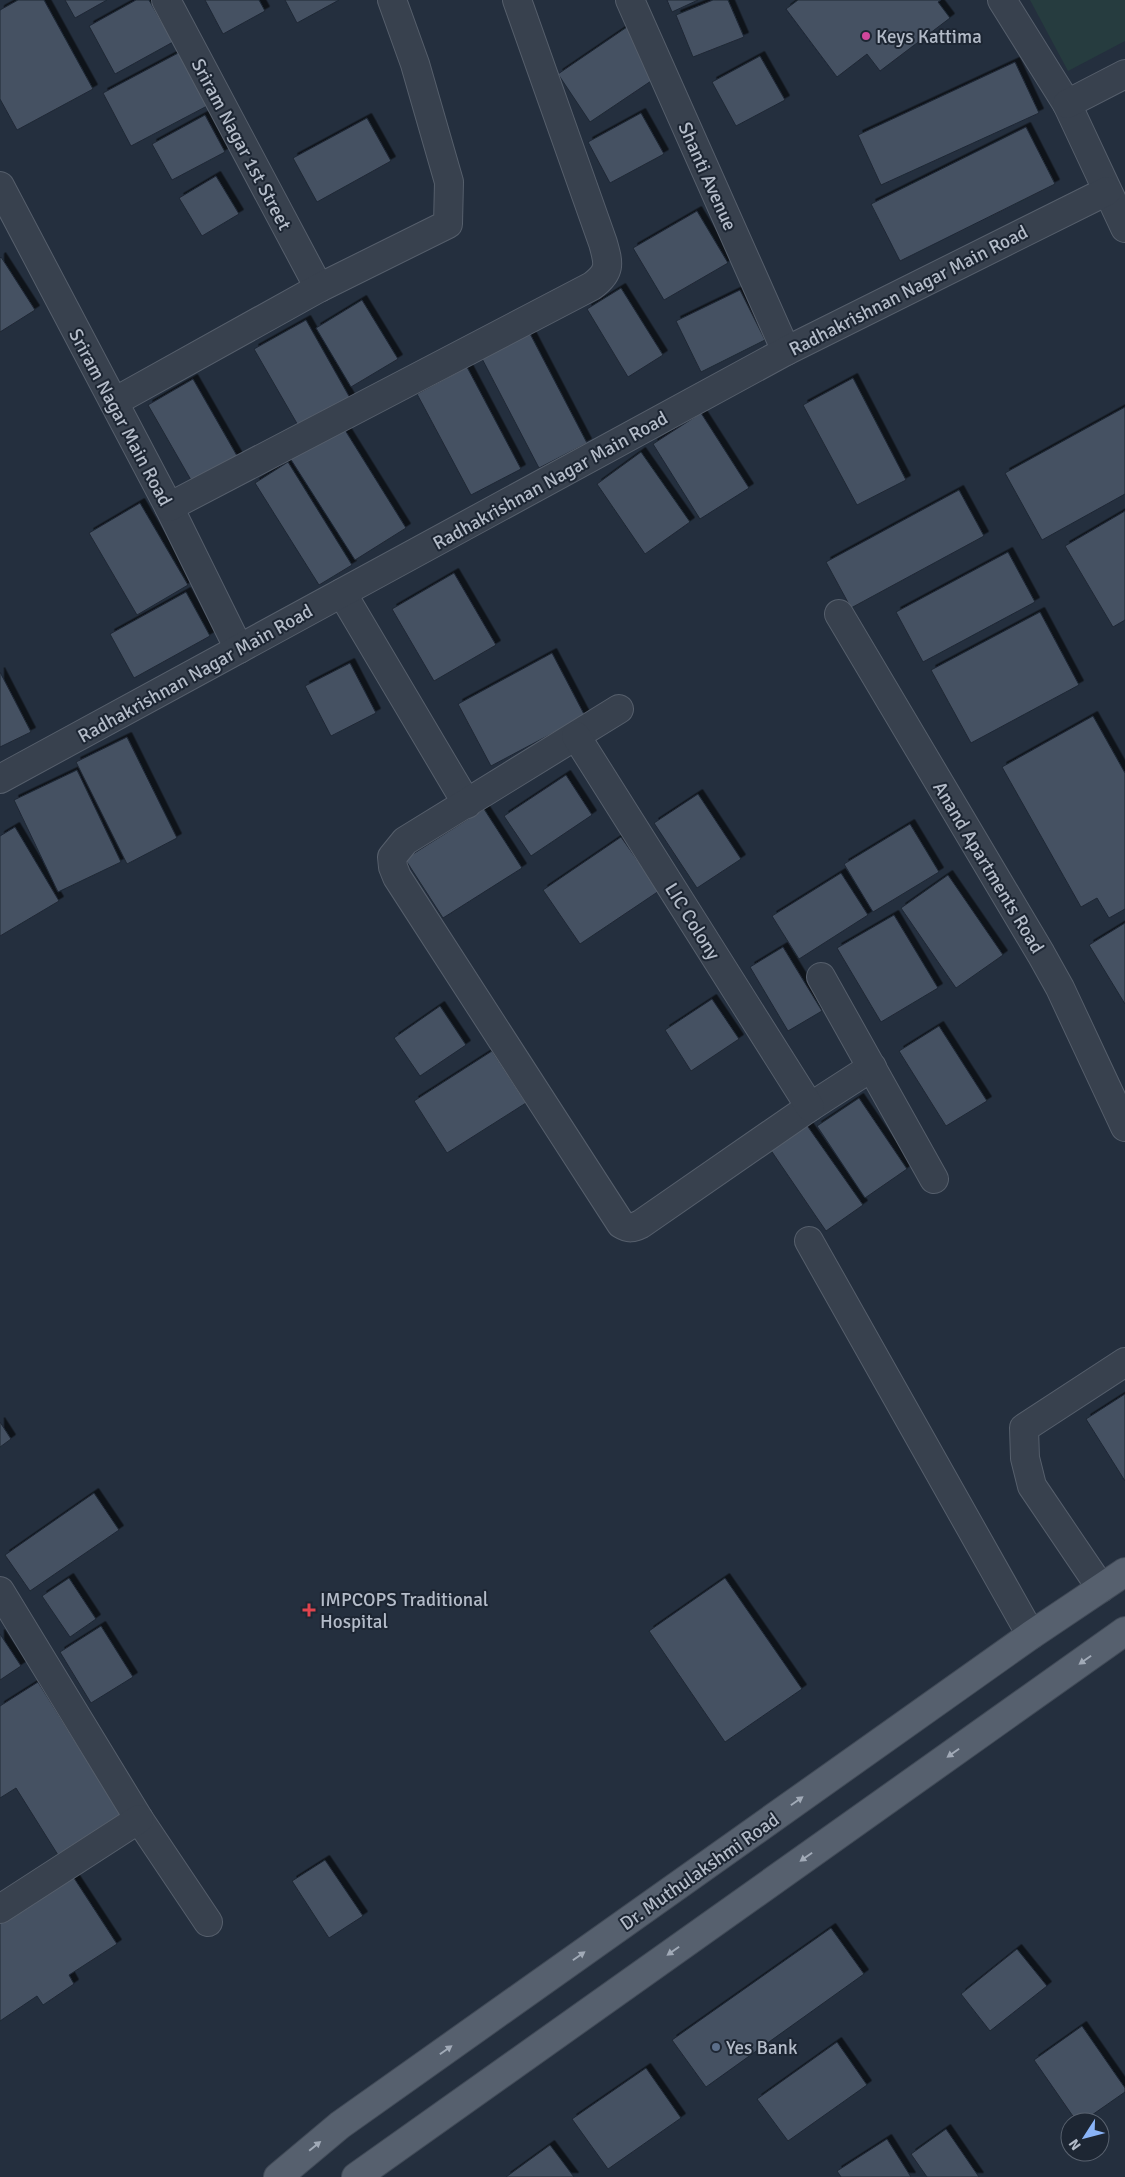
<svg xmlns="http://www.w3.org/2000/svg" width="1125" height="2177" viewBox="0 0 1125 2177" font-family="Signika,sans-serif">
  <defs>
    <filter id="shadow"><feDropShadow dx="4.5" dy="-4.5" stdDeviation="0" flood-color="#0009"/></filter>
  </defs>
  <rect width="100%" height="100%" fill="#242f3e"/>
  <!-- green -->
  <path fill="#263c3f" d="M 1030,0 L 1125,0 L 1125,41 L 1068,71 Z"/>
  <!-- building -->
  <g fill="#455162" stroke="#1f2835" filter="url(#shadow)">
    <path d="M 18,0 L 44,0 L 93,89 L 17,130 L 0,99 L 0,10 Z"/>
    <path d="M 65,0 L 107,0 L 75,18 Z"/>
    <path d="M 136,0 L 149,0 L 173,42 L 115,74 L 89,26 Z"/>
    <path d="M 205,0 L 259,0 L 265,11 L 223,34 Z"/>
    <path d="M 285,0 L 339,0 L 297,23 Z"/>
    <path d="M 667,0 L 698,0 L 672,12 Z"/>
    <path d="M 713,0 L 728,0 L 744,37 L 693,57 L 676,15 Z"/>
    <path d="M 798,0 L 941,0 L 938,2 L 950,18 L 880,71 L 867,54 L 837,77 L 786,9 Z"/>
    <path d="M 627,27 L 660,75 L 590,122 L 558,74 Z"/>
    <path d="M 180,52 L 209,105 L 131,146 L 103,93 Z"/>
    <path d="M 760,56 L 785,100 L 736,126 L 712,82 Z"/>
    <path d="M 1015,62 L 1039,113 L 881,185 L 858,135 Z"/>
    <path d="M 641,113 L 664,154 L 610,183 L 588,142 Z"/>
    <path d="M 205,115 L 225,152 L 172,180 L 152,144 Z"/>
    <path d="M 367,118 L 391,161 L 317,202 L 293,158 Z"/>
    <path d="M 1026,127 L 1055,184 L 900,261 L 871,204 Z"/>
    <path d="M 216,176 L 239,214 L 202,236 L 179,198 Z"/>
    <path d="M 697,211 L 728,263 L 664,300 L 633,248 Z"/>
    <path d="M 1,257 L 35,310 L 0,332 L 0,258 Z"/>
    <path d="M 621,288 L 663,355 L 628,377 L 587,309 Z"/>
    <path d="M 740,290 L 765,340 L 701,372 L 676,321 Z"/>
    <path d="M 362,300 L 398,359 L 351,387 L 316,328 Z"/>
    <path d="M 306,320 L 350,398 L 299,427 L 254,349 Z"/>
    <path d="M 526,326 L 587,443 L 539,468 L 478,351 Z"/>
    <path d="M 467,367 L 521,469 L 471,495 L 417,394 Z"/>
    <path d="M 853,378 L 906,480 L 857,505 L 803,405 Z"/>
    <path d="M 193,379 L 240,461 L 195,487 L 148,405 Z"/>
    <path d="M 1125,407 L 1125,494 L 1042,540 L 1005,473 Z"/>
    <path d="M 701,413 L 749,488 L 700,519 L 653,444 Z"/>
    <path d="M 340,422 L 406,528 L 355,560 L 288,455 Z"/>
    <path d="M 641,452 L 690,522 L 645,554 L 597,484 Z"/>
    <path d="M 288,462 L 352,565 L 319,585 L 255,483 Z"/>
    <path d="M 959,490 L 984,536 L 851,608 L 826,562 Z"/>
    <path d="M 140,503 L 188,585 L 137,615 L 89,533 Z"/>
    <path d="M 1125,511 L 1125,620 L 1113,627 L 1065,546 Z"/>
    <path d="M 1008,552 L 1035,602 L 923,662 L 896,612 Z"/>
    <path d="M 454,573 L 496,645 L 434,681 L 392,609 Z"/>
    <path d="M 186,592 L 210,636 L 134,678 L 110,634 Z"/>
    <path d="M 1040,612 L 1079,685 L 971,743 L 931,670 Z"/>
    <path d="M 552,653 L 585,716 L 491,766 L 458,704 Z"/>
    <path d="M 350,663 L 376,713 L 331,736 L 305,686 Z"/>
    <path d="M 0,672 L 31,732 L 0,747 Z"/>
    <path d="M 1093,716 L 1125,773 L 1125,909 L 1109,918 L 1097,898 L 1081,907 L 1002,767 Z"/>
    <path d="M 127,737 L 177,838 L 127,864 L 76,762 Z"/>
    <path d="M 77,770 L 121,862 L 58,892 L 14,800 Z"/>
    <path d="M 566,775 L 592,815 L 531,856 L 504,816 Z"/>
    <path d="M 698,794 L 741,859 L 697,888 L 654,823 Z"/>
    <path d="M 484,809 L 522,868 L 443,918 L 405,859 Z"/>
    <path d="M 910,824 L 939,872 L 873,912 L 844,864 Z"/>
    <path d="M 15,827 L 59,901 L 0,936 L 0,836 Z"/>
    <path d="M 621,837 L 659,891 L 580,944 L 543,890 Z"/>
    <path d="M 841,873 L 868,915 L 799,959 L 772,916 Z"/>
    <path d="M 948,875 L 1003,955 L 956,988 L 901,908 Z"/>
    <path d="M 894,915 L 938,988 L 881,1022 L 837,948 Z"/>
    <path d="M 1125,923 L 1125,1004 L 1089,945 Z"/>
    <path d="M 783,947 L 822,1011 L 788,1031 L 750,967 Z"/>
    <path d="M 712,999 L 739,1039 L 691,1071 L 665,1030 Z"/>
    <path d="M 440,1006 L 466,1045 L 420,1076 L 394,1038 Z"/>
    <path d="M 939,1026 L 987,1101 L 946,1126 L 899,1051 Z"/>
    <path d="M 492,1051 L 526,1103 L 447,1153 L 414,1101 Z"/>
    <path d="M 859,1098 L 907,1169 L 865,1198 L 817,1126 Z"/>
    <path d="M 806,1124 L 863,1205 L 826,1231 L 770,1149 Z"/>
    <path d="M 1125,1394 L 1125,1481 L 1086,1419 Z"/>
    <path d="M 0,1422 L 11,1439 L 0,1447 Z"/>
    <path d="M 94,1493 L 119,1530 L 30,1591 L 5,1555 Z"/>
    <path d="M 69,1578 L 96,1619 L 70,1637 L 42,1596 Z"/>
    <path d="M 725,1578 L 802,1689 L 725,1742 L 649,1631 Z"/>
    <path d="M 101,1626 L 133,1677 L 91,1703 L 60,1652 Z"/>
    <path d="M 0,1634 L 21,1666 L 0,1680 Z"/>
    <path d="M 38,1682 L 121,1815 L 58,1855 L 16,1788 L 0,1798 L 0,1706 Z"/>
    <path d="M 325,1860 L 363,1916 L 329,1938 L 292,1881 Z"/>
    <path d="M 72,1875 L 117,1944 L 69,1975 L 74,1984 L 43,2005 L 37,1996 L 0,2021 L 0,1921 Z"/>
    <path d="M 831,1928 L 864,1974 L 706,2087 L 672,2040 Z"/>
    <path d="M 1017,1949 L 1047,1986 L 990,2031 L 961,1994 Z"/>
    <path d="M 1082,2026 L 1125,2088 L 1125,2092 L 1082,2122 L 1077,2122 L 1034,2060 Z"/>
    <path d="M 837,2042 L 867,2085 L 788,2141 L 757,2099 Z"/>
    <path d="M 646,2068 L 681,2118 L 608,2169 L 572,2119 Z"/>
    <path d="M 946,2129 L 979,2177 L 927,2177 L 911,2154 Z"/>
    <path d="M 887,2139 L 911,2177 L 841,2177 L 837,2171 Z"/>
    <path d="M 550,2145 L 574,2177 L 506,2177 Z"/>
  </g>
  <g fill="none" stroke-linecap="round" stroke-linejoin="round">
    <!-- minor casing -->
    <g stroke="#565f6c" stroke-width="30">
      <g id="minor">
        <path d="M 166,0 L 319,288"/>
        <path d="M 630,0 L 786,351"/>
        <path d="M 1002,0 L 1067,104 L 1125,228"/>
        <path d="M 1067,104 L 1125,74"/>
        <path d="M 0,186 L 169,507 L 239,649"/>
        <path d="M 114,402 L 319,288 L 448,224 L 449,182 L 415,64 L 392,0"/>
        <path d="M 169,507 L 592,286 C 611,272 609,264 603,243 L 517,0"/>
        <path d="M 342,593 L 467,804"/>
        <path d="M 839,614 L 1041,954 L 1060,988 L 1125,1127"/>
        <path d="M 619,709 L 405,841 L 392,857 L 393,867 L 397,877 L 621,1224 C 629,1229 633,1228 641,1224 L 810,1107 L 872,1067"/>
        <path d="M 576,736 L 810,1107"/>
        <path d="M 0,779 L 786,351 L 1107,191"/>
        <path d="M 821,977 L 934,1179"/>
        <path d="M 809,1241 L 1031,1635"/>
        <path d="M 1101,1588 L 1032,1486 L 1025,1458 L 1024,1428 L 1125,1362"/>
        <path d="M 0,1591 L 139,1819 L 208,1922"/>
        <path d="M 0,1909 L 139,1819"/>
      </g>
    </g>
    <!-- major casing -->
    <g stroke="#414a57" stroke-width="30">
      <g id="major">
        <path d="M 278,2177 L 340,2125 L 1031,1635 L 1125,1572"/>
        <path d="M 356,2177 L 1125,1631"/>
      </g>
    </g>
    <!-- minor -->
    <use href="#minor" stroke="#38414e" stroke-width="28"/>
    <!-- major -->
    <use href="#major" stroke="#56606e" stroke-width="28"/>
  </g>
  <!-- one-way arrows -->
  <defs><path id="oneway-solid" d="M-6-.8H1V-3.2L6.5 0L1 3.2V.8H-6Z" transform="scale(1.25)"/></defs>
  <g fill="#a1aab7">
    <use href="#oneway-solid" transform="translate(1085 1660) rotate(145)"/>
    <use href="#oneway-solid" transform="translate(953 1753) rotate(145)"/>
    <use href="#oneway-solid" transform="translate(797 1801) rotate(-35)"/>
    <use href="#oneway-solid" transform="translate(806 1857) rotate(145)"/>
    <use href="#oneway-solid" transform="translate(673 1951) rotate(145)"/>
    <use href="#oneway-solid" transform="translate(579 1956) rotate(-35)"/>
    <use href="#oneway-solid" transform="translate(446 2050) rotate(-35)"/>
    <use href="#oneway-solid" transform="translate(315 2146) rotate(-39)"/>
  </g>
  <!-- markers -->
  <circle fill="#d1479c" stroke="#1d2633" stroke-width="2" cx="866" cy="36" r="5"/>
  <path fill="#e0444e" stroke="#1d2633" stroke-width="2" d="M306.5 1602.5h5v5h5v5h-5v5h-5v-5h-5v-5h5z"/>
  <circle fill="#5c6f8a" stroke="#1d2633" stroke-width="2" cx="716" cy="2047" r="5"/>
  <g text-anchor="middle" stroke-width="4" stroke-linejoin="round" paint-order="stroke">
    <!-- poi labels -->
    <g font-size="19" fill="#b4bcc9" stroke="#1d2633" text-anchor="start">
      <text x="876" y="43">Keys Kattima</text>
      <text x="320" y="1606">IMPCOPS Traditional<tspan x="320" dy="22">Hospital</tspan></text>
      <text x="726" y="2054">Yes Bank</text>
    </g>
    <!-- street labels -->
    <g font-size="19" fill="#b4bcc9" stroke="#1d2633">
      <text transform="translate(242 144) rotate(62)" y="7">Sriram Nagar 1st Street</text>
      <text transform="translate(708 176) rotate(66)" y="7">Shanti Avenue</text>
      <text transform="translate(908 290) rotate(-27)" y="7">Radhakrishnan Nagar Main Road</text>
      <text transform="translate(121 417) rotate(62)" y="7">Sriram Nagar Main Road</text>
      <text transform="translate(550 480) rotate(-29)" y="7">Radhakrishnan Nagar Main Road</text>
      <text transform="translate(195 673) rotate(-29)" y="7">Radhakrishnan Nagar Main Road</text>
      <text transform="translate(989 867) rotate(59)" y="7">Anand Apartments Road</text>
      <text transform="translate(693 921) rotate(58)" y="7">LIC Colony</text>
      <text transform="translate(699 1871) rotate(-35)" y="7">Dr. Muthulakshmi Road</text>
    </g>
  </g>
  <!-- north arrow -->
  <g transform="translate(1085 2137) rotate(234)"><circle r="24" fill="#1d2633" stroke="#59626f"/>
  <path d="M0-4L9 19L0 12L-9 19Z" fill="#8ab4f8"/>
  <text y="-8" font-size="14" font-weight="bold" text-anchor="middle" fill="#b4bcc9">N</text>
  </g>
</svg>
